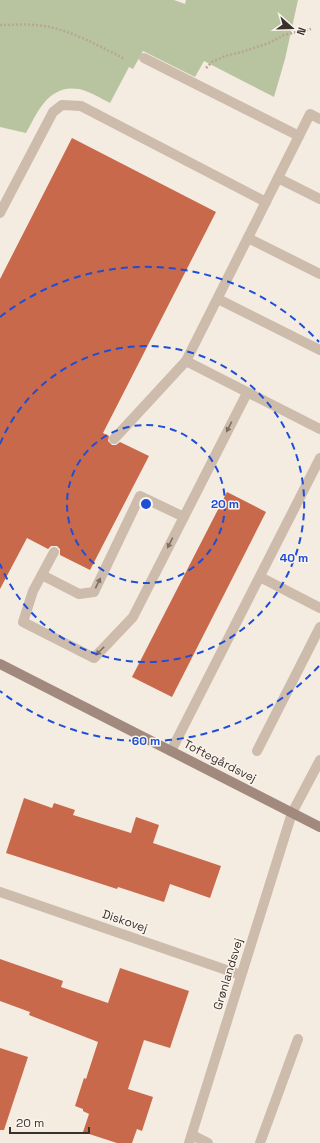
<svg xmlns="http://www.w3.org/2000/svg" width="320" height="1143" viewBox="0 0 320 1143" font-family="'Space Grotesk',sans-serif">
  <rect width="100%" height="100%" fill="#f4ebe1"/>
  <!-- green -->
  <path fill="#b8c4a0" d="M 0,0 L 174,0 L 185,4 L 186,0 L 298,0 L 285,59 L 274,97 L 204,61 L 195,77 L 143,51 L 133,69 L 129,67 L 110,103 C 102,99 89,91 79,89 C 49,84 38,111 26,133 L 0,127 Z"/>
  <!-- building -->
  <g fill="#c8694b">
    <path d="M 72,138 L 216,212 L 103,433 L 109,436 L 108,441 L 112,445 L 116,445 L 120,442 L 149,456 L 90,570 L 60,555 L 60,549 L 57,546 L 51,546 L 48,549 L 27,538 L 0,589 L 0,279 Z"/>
    <path d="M 227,492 L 266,512 L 172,697 L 132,677 Z"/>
    <path d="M 24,798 L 52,808 L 54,803 L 75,810 L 73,815 L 131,833 L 136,817 L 159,825 L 153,843 L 221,866 L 210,898 L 170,884 L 164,902 L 118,887 L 117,889 L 6,853 Z"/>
    <path d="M 0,959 L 63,981 L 61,987 L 108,1003 L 120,968 L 189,991 L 170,1048 L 144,1040 L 128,1089 L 153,1097 L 142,1131 L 137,1129 L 132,1143 L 117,1143 L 83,1132 L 89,1114 L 83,1111 L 83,1109 L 75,1106 L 84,1078 L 86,1079 L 98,1042 L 29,1015 L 30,1012 L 0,1001 Z"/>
    <path d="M 0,1048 L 28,1057 L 4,1130 L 0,1130 Z"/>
  </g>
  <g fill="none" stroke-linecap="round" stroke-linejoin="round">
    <!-- path -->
    <g stroke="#b9a596" stroke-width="2.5" stroke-dasharray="2 2" stroke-linecap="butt">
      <path d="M 0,25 C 11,25 23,24 35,25 C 66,27 97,45 125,59"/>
      <path d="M 206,68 L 212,62 L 225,56 L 242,52 L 269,43 L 284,35 L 311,29"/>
    </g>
    <!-- lane -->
    <g stroke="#cdbbac" stroke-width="10">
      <path d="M 144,58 L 299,136"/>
      <path d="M 320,119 L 310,114 L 186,361 L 320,429"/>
      <path d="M 278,178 L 320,199"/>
      <path d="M 0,213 L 53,112 L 62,105 L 81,106 L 266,202"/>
      <path d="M 248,238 L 320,274"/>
      <path d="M 218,299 L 320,350"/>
      <path d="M 114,439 L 186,361"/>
      <path d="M 54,552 L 33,591 L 23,622 L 94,658 L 133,617 L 247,393"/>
      <path d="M 42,575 L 79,594 L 94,592 L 140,496 L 184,517"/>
      <path d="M 260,577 L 320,608"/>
      <path d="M 257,751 L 320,627"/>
      <path d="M 292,813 L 320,760"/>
      <path d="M 192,1135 L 208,1143"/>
      <path d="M 260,1143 L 298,1039"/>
    </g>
    <!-- street -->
    <g stroke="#cdbbac" stroke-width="10">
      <path d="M 171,751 L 320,458"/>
      <path d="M 0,892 L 241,975"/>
      <path d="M 189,1143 L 292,813"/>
    </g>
    <!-- secondary -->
    <path stroke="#a18a7d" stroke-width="10" d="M 0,664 L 320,827"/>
  </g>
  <!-- one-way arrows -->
  <defs><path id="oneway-solid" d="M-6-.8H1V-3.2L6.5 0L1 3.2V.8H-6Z"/></defs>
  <g fill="#7d6f65">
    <use href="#oneway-solid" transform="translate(229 427) rotate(117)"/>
    <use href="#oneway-solid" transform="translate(170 543) rotate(117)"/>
    <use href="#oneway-solid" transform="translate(98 583) rotate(-64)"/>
    <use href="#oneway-solid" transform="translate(100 651) rotate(134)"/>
  </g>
  <!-- distance rings -->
  <g fill="none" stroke="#1d4ed8" stroke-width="2" stroke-dasharray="7 5">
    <circle cx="146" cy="504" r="79"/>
    <path d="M0 444A158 158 0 1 1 0 564"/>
    <path d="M319 666A237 237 0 0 1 0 691M0 317A237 237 0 0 1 319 342"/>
  </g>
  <g text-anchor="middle" stroke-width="3" stroke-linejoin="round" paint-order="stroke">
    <!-- street labels -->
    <g font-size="12" fill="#3b302b" stroke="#fbf5ee">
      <text transform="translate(220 761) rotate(27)" y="4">Toftegårdsvej</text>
      <text transform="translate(125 921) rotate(19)" y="4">Diskovej</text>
      <text transform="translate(228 974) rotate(-73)" y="4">Grønlandsvej</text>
    </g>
  </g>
  <circle cx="146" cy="504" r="6" fill="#1d4ed8" stroke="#fbf5ee" stroke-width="2"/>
  <g font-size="12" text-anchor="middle" font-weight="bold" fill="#1d4ed8" stroke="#fbf5ee" stroke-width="3" stroke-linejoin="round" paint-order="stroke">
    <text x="225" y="508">20 m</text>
    <text x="294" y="562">40 m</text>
    <text x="146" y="745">60 m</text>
  </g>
  <!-- north arrow -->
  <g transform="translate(292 28) rotate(110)" stroke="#fbf5ee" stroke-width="3" paint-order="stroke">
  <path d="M0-3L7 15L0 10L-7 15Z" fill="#3b302b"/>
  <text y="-6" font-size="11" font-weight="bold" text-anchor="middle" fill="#3b302b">N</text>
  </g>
  <!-- scale -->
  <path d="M10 1127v6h79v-6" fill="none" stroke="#3b302b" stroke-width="2"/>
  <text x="16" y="1127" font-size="12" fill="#3b302b" stroke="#fbf5ee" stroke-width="3" paint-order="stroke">20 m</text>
</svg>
